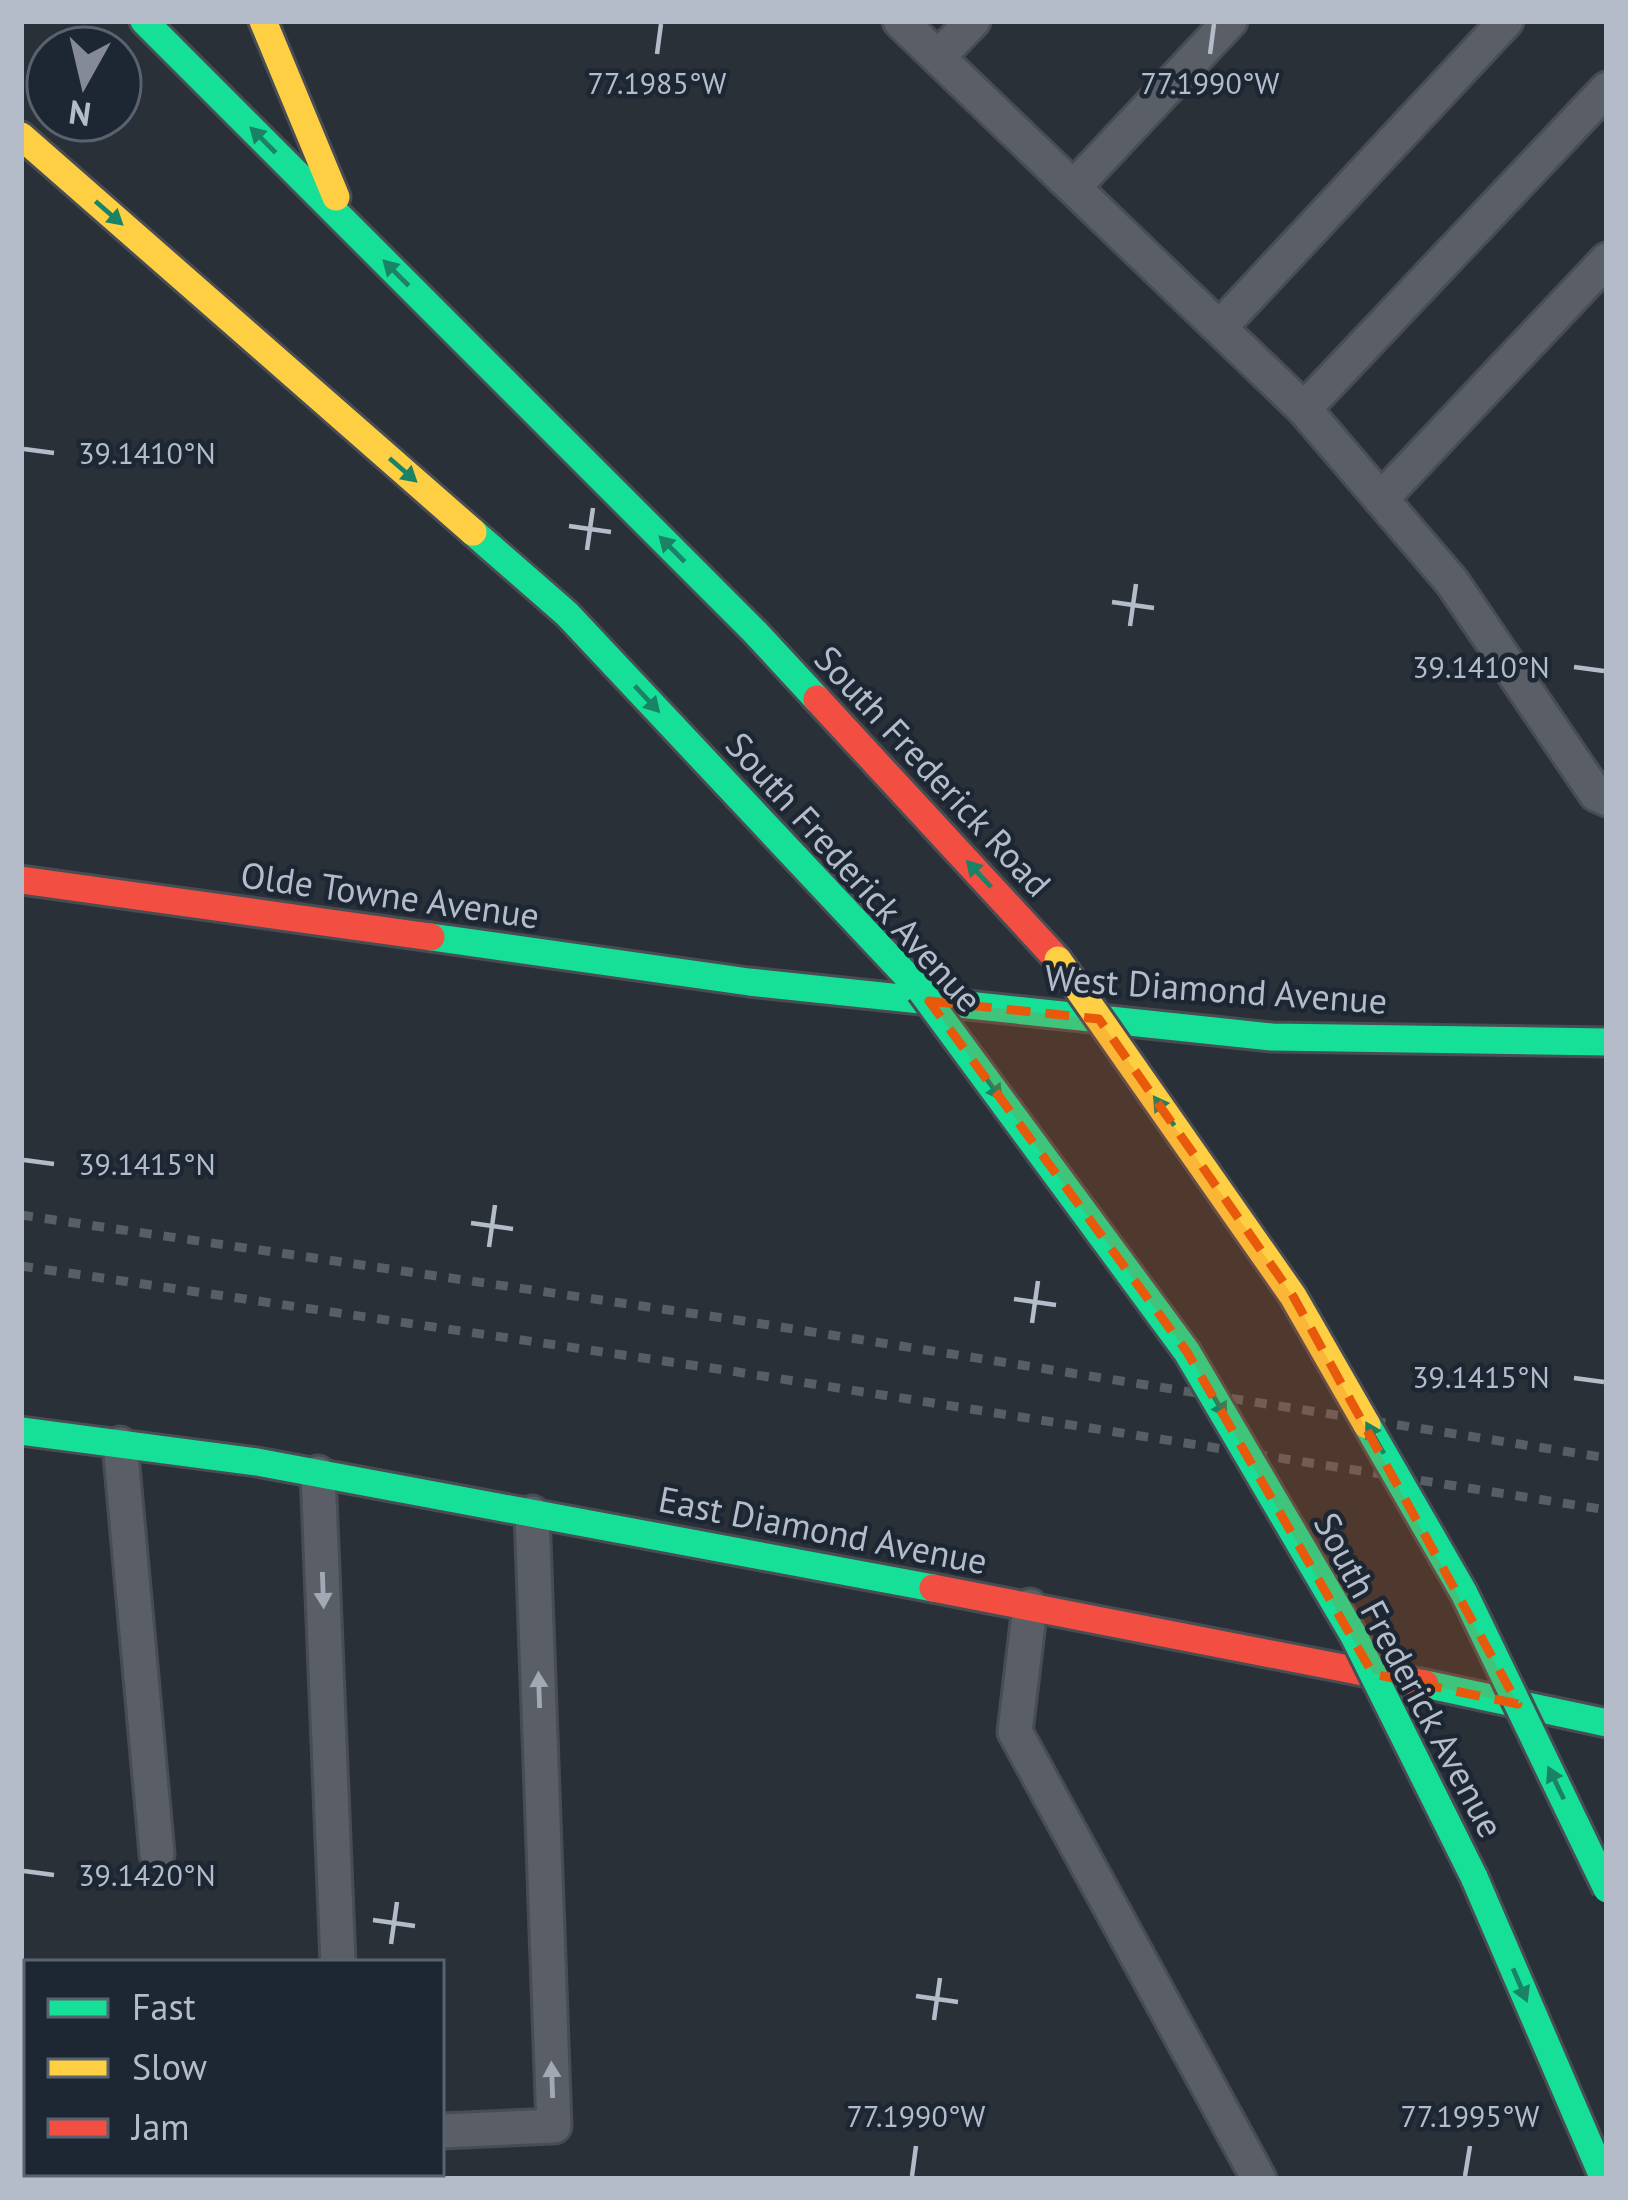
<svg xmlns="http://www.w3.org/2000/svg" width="1628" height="2200" viewBox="0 0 1628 2200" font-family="'PT Sans',sans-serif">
  <rect width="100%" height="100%" fill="#2a3038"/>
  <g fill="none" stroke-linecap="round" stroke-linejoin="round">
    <!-- lane casing -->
    <g stroke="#484c53" stroke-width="39">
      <g id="lane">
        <path d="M 900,21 L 1304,409 L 1452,582 L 1596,794 L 1607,799"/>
        <path d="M 938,57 L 973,21"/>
        <path d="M 1074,187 L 1230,21"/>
        <path d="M 1221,326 L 1506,21"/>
        <path d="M 1304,409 L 1607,89"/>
        <path d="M 1381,499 L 1607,260"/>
        <path d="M 120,1444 L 157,1854"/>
        <path d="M 318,1473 L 338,1963"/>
        <path d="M 1030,1606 L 1015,1732 L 1259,2179"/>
        <path d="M 441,2131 L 554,2126 L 532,1513"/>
      </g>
    </g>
    <!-- fast casing -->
    <g stroke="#484c53" stroke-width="33">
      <g id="fast">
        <path d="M 144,21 L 755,632 L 817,699"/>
        <path d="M 473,532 L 567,614 L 921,991"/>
        <path d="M 431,937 L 749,982 L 1272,1037 L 1607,1042"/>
        <path d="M 21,1431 L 257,1462 L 933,1588"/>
        <path d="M 1425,1684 L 1607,1723"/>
        <path d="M 1474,1877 L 1604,2179"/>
      </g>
    </g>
    <!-- slow casing -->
    <g stroke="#484c53" stroke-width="33">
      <g id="slow">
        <path d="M 263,21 L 336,197"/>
        <path d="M 21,136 L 473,532"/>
      </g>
    </g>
    <!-- jam casing -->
    <g stroke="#484c53" stroke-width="33">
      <g id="jam">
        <path d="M 817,699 L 1058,960"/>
        <path d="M 21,880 L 431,937"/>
        <path d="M 933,1588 L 1425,1684"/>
      </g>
    </g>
    <!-- lane -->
    <use href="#lane" stroke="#5a5e66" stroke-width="33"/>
    <!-- fast -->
    <use href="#fast" stroke="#16e098" stroke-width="27"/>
    <!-- slow -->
    <use href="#slow" stroke="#ffcf43" stroke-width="27"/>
    <!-- jam -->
    <use href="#jam" stroke="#f24e42" stroke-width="27"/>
    <!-- rail -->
    <g stroke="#595d64" stroke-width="9" stroke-dasharray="12 12" stroke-linecap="butt">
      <path d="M 21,1215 L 737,1320 L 1607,1458"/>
      <path d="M 21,1266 L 725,1370 L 1607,1510"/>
    </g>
    <!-- fast-bridge casing -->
    <g stroke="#484c55" stroke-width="33" stroke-linecap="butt">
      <g id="fast-bridge">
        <path d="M 921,991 L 1187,1352 L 1354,1636 L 1474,1877"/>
        <path d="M 1367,1425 L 1464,1593 L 1607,1889"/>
      </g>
    </g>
    <!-- slow-bridge casing -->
    <g stroke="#484c55" stroke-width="33" stroke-linecap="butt">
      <path id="slow-bridge" d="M 1058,960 L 1293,1296 L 1367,1425"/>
    </g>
    <!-- fast-bridge -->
    <use href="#fast-bridge" stroke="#16e098" stroke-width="27"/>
    <!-- slow-bridge -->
    <use href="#slow-bridge" stroke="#ffcf43" stroke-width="27"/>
  </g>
  <!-- one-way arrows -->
  <defs><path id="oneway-solid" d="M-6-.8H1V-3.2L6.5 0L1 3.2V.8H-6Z" transform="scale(3)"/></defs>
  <g fill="#1a8366">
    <use href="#oneway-solid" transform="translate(263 140) rotate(-135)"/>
    <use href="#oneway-solid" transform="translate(109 213) rotate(41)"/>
    <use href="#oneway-solid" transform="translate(396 273) rotate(-135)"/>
    <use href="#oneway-solid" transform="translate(403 470) rotate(41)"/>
    <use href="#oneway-solid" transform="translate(672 549) rotate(-135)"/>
    <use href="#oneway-solid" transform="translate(647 699) rotate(47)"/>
    <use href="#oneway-solid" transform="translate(979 874) rotate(-133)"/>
    <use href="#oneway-solid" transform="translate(991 1085) rotate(54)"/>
    <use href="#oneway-solid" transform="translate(1164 1111) rotate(-125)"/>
    <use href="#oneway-solid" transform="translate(1217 1402) rotate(59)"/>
    <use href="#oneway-solid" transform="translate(1375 1438) rotate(-120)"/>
    <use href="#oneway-solid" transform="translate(1556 1783) rotate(-116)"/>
    <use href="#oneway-solid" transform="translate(1520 1985) rotate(67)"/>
  </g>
  <g fill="#a2a9b5">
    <use href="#oneway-solid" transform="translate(323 1590) rotate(88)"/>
    <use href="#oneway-solid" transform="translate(539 1690) rotate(-92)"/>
    <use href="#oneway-solid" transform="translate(552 2080) rotate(-92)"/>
  </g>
  <!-- marked area -->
  <path fill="#e8590c" fill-opacity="0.2" stroke="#e8590c" stroke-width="9" stroke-dasharray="24 15" stroke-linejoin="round" d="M 929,1001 L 1099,1019 L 1293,1296 L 1518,1704 L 1373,1674 L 1187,1352 Z"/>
  <!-- ticks -->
  <path fill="none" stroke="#b4bcc9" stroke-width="4.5" d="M 657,54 L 661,24M 1210,54 L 1214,24M 24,449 L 54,453M 569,526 L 611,532M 587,550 L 593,508M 1112,602 L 1154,608M 1130,626 L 1136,584M 1574,667 L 1604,671M 24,1160 L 54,1164M 471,1223 L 513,1229M 489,1247 L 495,1205M 1014,1299 L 1056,1305M 1032,1323 L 1038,1281M 1574,1378 L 1604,1382M 24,1871 L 54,1875M 373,1920 L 415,1926M 391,1944 L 397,1902M 916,1996 L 958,2002M 934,2020 L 940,1978M 912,2176 L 916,2146M 1465,2176 L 1470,2146"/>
  <g text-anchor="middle" stroke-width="9" stroke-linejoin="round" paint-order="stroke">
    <!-- street labels -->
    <g font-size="36" fill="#b4bcc9" stroke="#1d2633">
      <text transform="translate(933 771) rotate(47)" y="13">South Frederick Road</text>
      <text transform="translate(854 872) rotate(48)" y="13">South Frederick Avenue</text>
      <text transform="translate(390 895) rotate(8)" y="13">Olde Towne Avenue</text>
      <text transform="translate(1216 989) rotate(4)" y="13">West Diamond Avenue</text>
      <text transform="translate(823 1530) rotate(11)" y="13">East Diamond Avenue</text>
      <text transform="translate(1409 1675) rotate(62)" y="13">South Frederick Avenue</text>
    </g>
  </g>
  <g font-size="30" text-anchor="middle" fill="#b4bcc9" stroke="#1d2633" stroke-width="9" stroke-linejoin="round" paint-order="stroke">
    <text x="657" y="94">77.1985°W</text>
    <text x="1210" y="94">77.1990°W</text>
    <text x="147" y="464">39.1410°N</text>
    <text x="1481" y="678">39.1410°N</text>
    <text x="147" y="1175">39.1415°N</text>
    <text x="1481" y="1388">39.1415°N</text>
    <text x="147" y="1886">39.1420°N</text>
    <text x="916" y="2127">77.1990°W</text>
    <text x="1470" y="2127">77.1995°W</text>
  </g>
  <!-- border -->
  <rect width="1628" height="2200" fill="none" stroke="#b4bcc9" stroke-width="48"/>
  <!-- legend -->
  <rect x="24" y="1960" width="420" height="216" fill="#1d2633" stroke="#59626f" stroke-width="3"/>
  <rect x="48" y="1999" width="60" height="18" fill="#16e098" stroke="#59626f" stroke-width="3"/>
  <text x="132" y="2020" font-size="36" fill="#b4bcc9">Fast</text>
  <rect x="48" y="2059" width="60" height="18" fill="#ffcf43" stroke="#59626f" stroke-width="3"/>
  <text x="132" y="2080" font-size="36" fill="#b4bcc9">Slow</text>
  <rect x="48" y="2119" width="60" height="18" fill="#f24e42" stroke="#59626f" stroke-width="3"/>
  <text x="132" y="2140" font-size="36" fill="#b4bcc9">Jam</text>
  <!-- north arrow -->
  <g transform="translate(84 84) rotate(188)"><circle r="57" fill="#1d2633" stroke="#59626f" stroke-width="3"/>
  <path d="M0-9L21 45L0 30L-21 45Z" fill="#848b96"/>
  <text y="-18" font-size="33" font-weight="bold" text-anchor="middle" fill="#b4bcc9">N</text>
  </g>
</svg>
